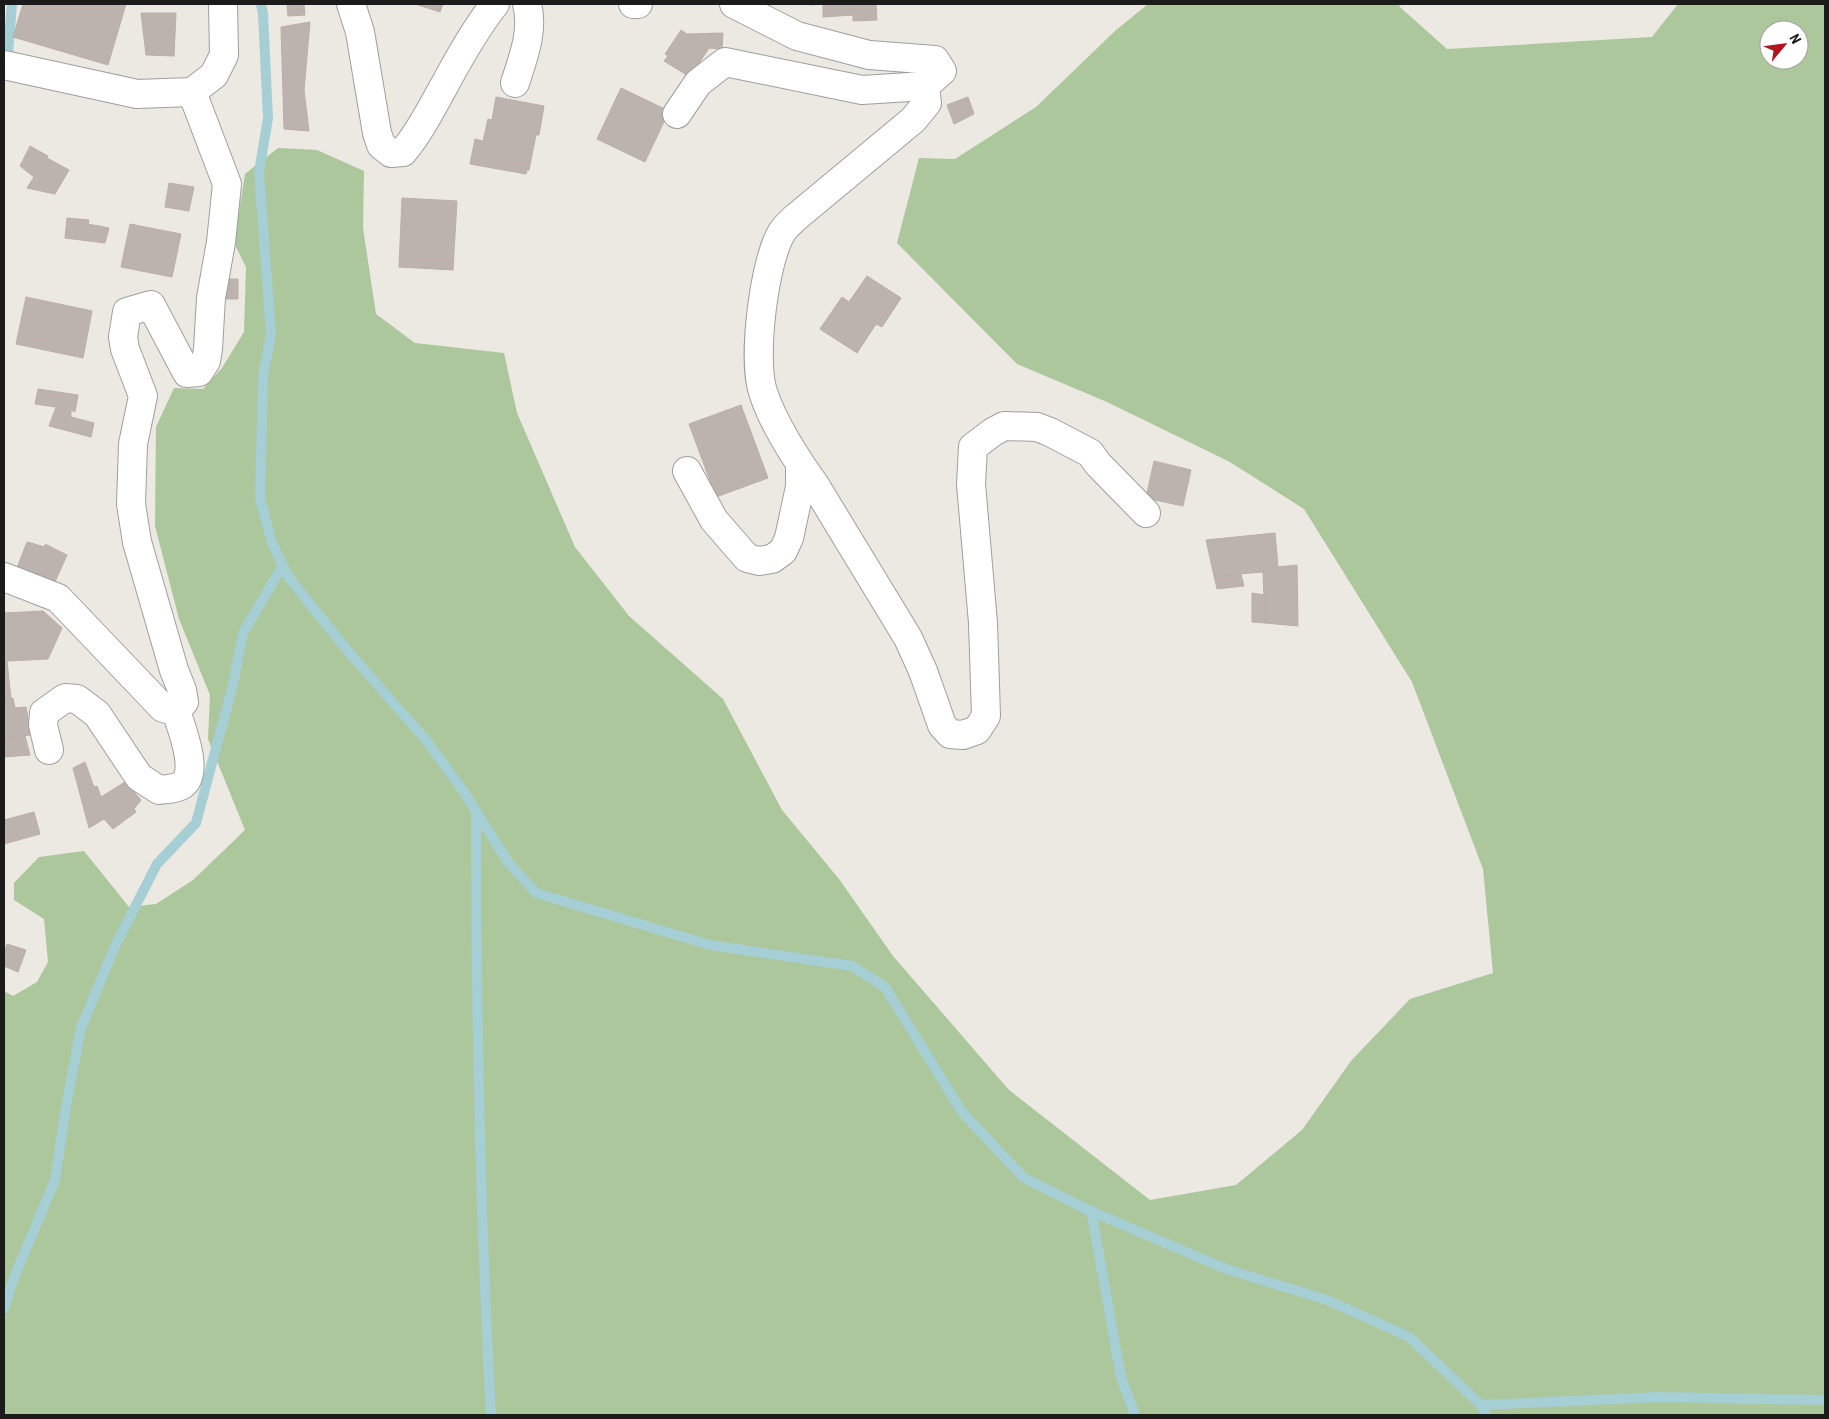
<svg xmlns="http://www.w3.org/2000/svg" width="1829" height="1419" viewBox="0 0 1829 1419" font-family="'Roboto Condensed',sans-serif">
  <rect width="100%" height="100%" fill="#ece8e2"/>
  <!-- forest -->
  <path fill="#abc79b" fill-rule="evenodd" d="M 1148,4 L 1398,4 L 1401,8 L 1447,49 L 1652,37 L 1678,4 L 1825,4 L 1825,1415 L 4,1415 L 4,991 L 13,996 L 37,982 L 48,962 L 44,919 L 14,900 L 14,883 L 39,857 L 84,851 L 129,907 L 156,904 L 193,880 L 245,830 L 208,739 L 210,695 L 179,619 L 155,526 L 156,427 L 174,388 L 203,389 L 222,368 L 244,332 L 246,267 L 234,243 L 245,174 L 278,148 L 317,150 L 364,171 L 363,228 L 376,314 L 415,343 L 504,353 L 517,413 L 575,547 L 629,616 L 723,699 L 782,810 L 839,879 L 893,956 L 1009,1090 L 1150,1200 L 1236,1185 L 1302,1130 L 1351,1061 L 1410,999 L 1493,973 L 1483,869 L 1412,682 L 1304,509 L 1230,462 L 1107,402 L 1017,364 L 897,243 L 919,158 L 955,159 L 1036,107 L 1115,31 ZM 1769,30 L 1799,30 L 1799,60 L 1769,60 Z"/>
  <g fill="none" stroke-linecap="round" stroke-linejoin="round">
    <!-- stream -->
    <g stroke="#a6ced5" stroke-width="10">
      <path d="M 261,4 L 263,14 L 268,118 L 259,172 L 271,335 L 263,375 L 260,499 L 272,543 L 289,578 L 352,656 L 426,740 L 464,792 L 508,862 L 536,893 L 710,945 L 852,966 L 885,987 L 962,1112 L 1024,1178 L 1086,1209 L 1226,1269 L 1327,1300 L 1409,1337 L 1481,1405 L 1486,1415"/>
      <path d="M 7,64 L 12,4"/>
      <path d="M 476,812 C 476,1013 480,1214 491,1415"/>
      <path d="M 1091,1210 L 1121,1377 L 1135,1415"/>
      <path d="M 4,1309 L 13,1280 L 55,1180 L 66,1106 L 81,1028 L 116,944 L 157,864 L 196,823 L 233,684 L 243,633 L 283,565"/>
      <path d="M 1481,1405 L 1659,1397 L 1825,1400"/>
    </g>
  </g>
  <!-- building -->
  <g fill="#bcb3af" stroke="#bcaea6">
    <path d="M 23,4 L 126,4 L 108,65 L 13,37 Z"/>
    <path d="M 287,4 L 304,4 L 305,15 L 288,16 Z"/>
    <path d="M 415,4 L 443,4 L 440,12 Z"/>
    <path d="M 811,4 L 876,4 L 877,20 L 853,21 L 853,15 L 823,17 L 823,4 L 811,5 Z"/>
    <path d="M 141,13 L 176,13 L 174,56 L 146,55 Z"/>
    <path d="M 310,22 L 304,90 L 309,131 L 284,129 L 281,27 Z"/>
    <path d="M 681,30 L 687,34 L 723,33 L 722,49 L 709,48 L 690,77 L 664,61 L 668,56 L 665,54 Z"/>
    <path d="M 621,88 L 669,111 L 645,162 L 597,139 Z"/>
    <path d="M 496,97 L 544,106 L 539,135 L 536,135 L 529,170 L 527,170 L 526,174 L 470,164 L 475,139 L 483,141 L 488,119 L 492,120 Z"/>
    <path d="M 968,97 L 974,114 L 954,124 L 947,105 Z"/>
    <path d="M 30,146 L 48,156 L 47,158 L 69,170 L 55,194 L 27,188 L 34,177 L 20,166 Z"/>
    <path d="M 169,183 L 194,187 L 189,211 L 165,207 Z"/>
    <path d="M 402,198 L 457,201 L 453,270 L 399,267 Z"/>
    <path d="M 67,218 L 89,220 L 88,224 L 109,228 L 105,243 L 65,238 Z"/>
    <path d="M 130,224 L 181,234 L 172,277 L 121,267 Z"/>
    <path d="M 867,276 L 901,298 L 882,327 L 876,324 L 857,353 L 820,329 L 842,297 L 849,302 Z"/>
    <path d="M 221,279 L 238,279 L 238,299 L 222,299 Z"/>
    <path d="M 26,297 L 92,311 L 83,358 L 16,344 Z"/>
    <path d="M 38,389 L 78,395 L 75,412 L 71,410 L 71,417 L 94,423 L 91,437 L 49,426 L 56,407 L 35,404 Z"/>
    <path d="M 741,405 L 768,478 L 716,497 L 689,424 Z"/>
    <path d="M 1154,461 L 1191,470 L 1183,506 L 1146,498 Z"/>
    <path d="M 1275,533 L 1278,567 L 1263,572 L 1214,576 L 1206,540 Z"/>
    <path d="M 27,542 L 45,547 L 45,544 L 67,555 L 54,584 L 17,568 Z"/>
    <path d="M 1297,565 L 1298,626 L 1265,623 L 1263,572 L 1278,567 Z"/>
    <path d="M 1241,574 L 1244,586 L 1217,589 L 1214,576 Z"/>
    <path d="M 1252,593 L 1265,595 L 1265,623 L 1252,622 Z"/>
    <path d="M 43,611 L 62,628 L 48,659 L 7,661 L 11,699 L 4,700 L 4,613 Z"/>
    <path d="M 13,698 L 15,708 L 26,707 L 31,735 L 4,737 L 4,700 Z"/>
    <path d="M 25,736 L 30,755 L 4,757 L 4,737 Z"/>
    <path d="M 85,762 L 94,787 L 97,786 L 101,797 L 125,782 L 141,800 L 134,809 L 136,812 L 113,829 L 104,819 L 89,828 L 73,768 Z"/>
    <path d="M 34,812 L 40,834 L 4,844 L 4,820 Z"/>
    <path d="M 7,944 L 26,950 L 18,972 L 4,966 L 4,954 Z"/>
  </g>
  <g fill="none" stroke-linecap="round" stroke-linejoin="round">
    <!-- minor casing -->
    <g stroke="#9f9f9f" stroke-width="30">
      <g id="minor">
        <path d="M 351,4 L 360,32 L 377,133 L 381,145 L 391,153 L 403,152 C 420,132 431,109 444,86 C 459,58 475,29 495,4"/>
        <path d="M 633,4 L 638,4"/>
        <path d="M 4,65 L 137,94 L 192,92 L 214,75 L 224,55 L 223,4"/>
        <path d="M 515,83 C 523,58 534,31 527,4"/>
        <path d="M 925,86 L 927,103 L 913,120 L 795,218 C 791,222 785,227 782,232 C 764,261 752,359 763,392 C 772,421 797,460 815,485 L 908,638 L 923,671 L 942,725 L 950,734 L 963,735 L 977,730 L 986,716 L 983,623 L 971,484 L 973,447 L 993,432 L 1004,426 L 1037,427 L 1050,432 L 1090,453 L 1098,464 L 1146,513"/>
        <path d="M 677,114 L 698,83 L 725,62 L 862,90 L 925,86 L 942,71 L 935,60 L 869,55 L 797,36 L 734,4"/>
        <path d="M 687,471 L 714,520 L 747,558 L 759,561 L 772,559 L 783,551 L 789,538 L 800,487 L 800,465"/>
        <path d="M 4,577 L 58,598 L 163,708 L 176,711 L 184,702 L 182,690 L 174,670 L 137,542 L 131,504 L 133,444 L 143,396 L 125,349 L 123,337 L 127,312 L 151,305 L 187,373 L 199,372 L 206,361 L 208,349 L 211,298 L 221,242 L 227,184 L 192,92"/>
        <path d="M 49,750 L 43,725 L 44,713 L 65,698 L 77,699 L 97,714 L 139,777 L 159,790 C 166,789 176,789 182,785 C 200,773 181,727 176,711"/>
      </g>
    </g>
    <!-- minor -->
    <use href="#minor" stroke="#fff" stroke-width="28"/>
  </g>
  <!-- border -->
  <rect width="1829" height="1419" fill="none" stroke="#1b1b1b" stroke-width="10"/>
  <!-- north arrow -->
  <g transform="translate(1784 45) rotate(61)"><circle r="24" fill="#ffffff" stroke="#a4a4a4"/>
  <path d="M0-4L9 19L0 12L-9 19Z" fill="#b2141f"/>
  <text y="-8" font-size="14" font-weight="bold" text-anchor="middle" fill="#1b1b1b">N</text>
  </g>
</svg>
